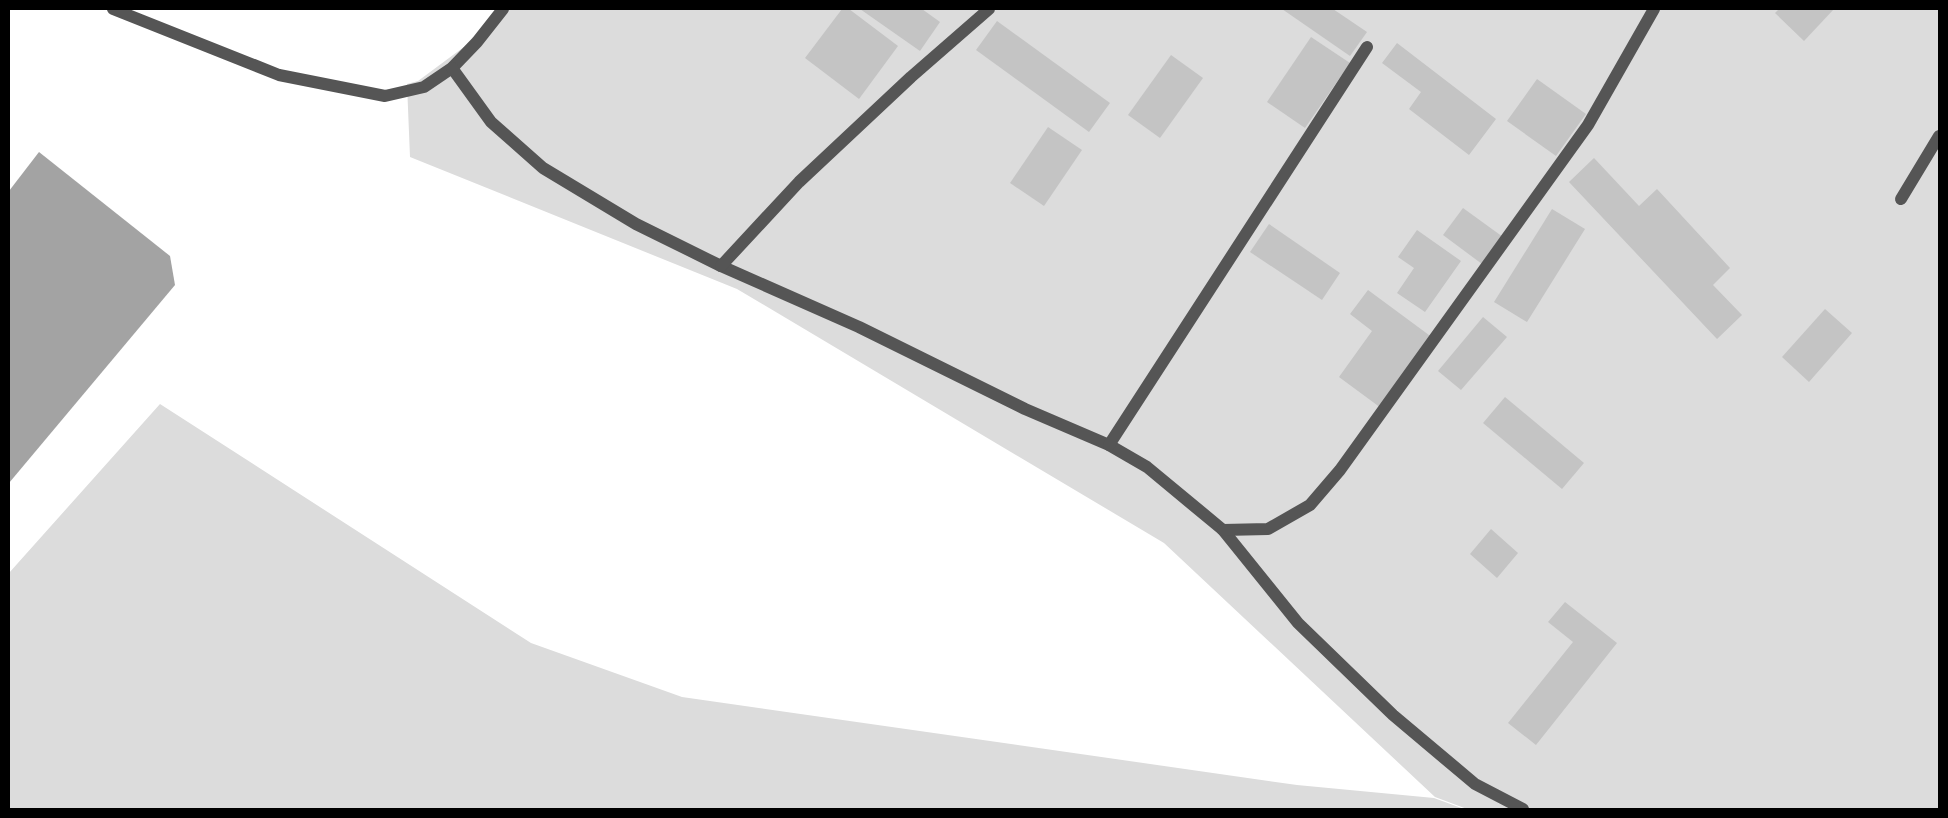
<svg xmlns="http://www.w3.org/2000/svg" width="1948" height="818" viewBox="0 0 1948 818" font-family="Rubik,sans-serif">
  <rect width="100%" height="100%" fill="#fff"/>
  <!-- green -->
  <g fill="#dcdcdc">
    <path d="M 504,9 L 1939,9 L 1939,809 L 1467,809 L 1435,797 L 1164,543 L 737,289 L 410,157 L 407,84 L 418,81 L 480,35 Z"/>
    <path d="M 160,404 L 531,643 L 682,697 L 1297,785 L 1434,798 L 1464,809 L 9,809 L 9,573 Z"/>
  </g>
  <!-- water -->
  <path fill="#a3a3a3" d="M 39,152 L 170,256 L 175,285 L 9,483 L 9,191 Z"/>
  <!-- building -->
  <g fill="#c4c4c4">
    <path d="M 842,9 L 849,9 L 898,46 L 859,99 L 805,58 Z"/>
    <path d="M 860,9 L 922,9 L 940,22 L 920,51 Z"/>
    <path d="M 1282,9 L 1333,9 L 1367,32 L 1350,56 Z"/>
    <path d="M 1779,9 L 1834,9 L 1804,41 L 1775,13 Z"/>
    <path d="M 997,21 L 1110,103 L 1089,132 L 976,50 Z"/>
    <path d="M 1311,37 L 1350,63 L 1305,128 L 1267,102 Z"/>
    <path d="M 1397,43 L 1496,119 L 1469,155 L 1409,109 L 1421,92 L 1382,63 Z"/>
    <path d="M 1171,55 L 1203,78 L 1160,138 L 1128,115 Z"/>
    <path d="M 1537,79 L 1586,114 L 1556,156 L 1507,121 Z"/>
    <path d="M 1048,127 L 1082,150 L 1044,206 L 1010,183 Z"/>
    <path d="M 1594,158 L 1639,206 L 1657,189 L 1730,268 L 1713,285 L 1742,315 L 1717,339 L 1569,182 Z"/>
    <path d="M 1463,208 L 1503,237 L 1482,264 L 1443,235 Z"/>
    <path d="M 1552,209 L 1585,229 L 1527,322 L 1494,302 Z"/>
    <path d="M 1269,224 L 1340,273 L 1322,300 L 1250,252 Z"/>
    <path d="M 1417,230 L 1461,261 L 1425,312 L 1397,293 L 1414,268 L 1398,257 Z"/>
    <path d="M 1368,290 L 1433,338 L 1381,408 L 1339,377 L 1372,331 L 1350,314 Z"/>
    <path d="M 1825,309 L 1852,333 L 1809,382 L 1782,357 Z"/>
    <path d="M 1483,317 L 1507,337 L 1461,390 L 1438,371 Z"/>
    <path d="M 1505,397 L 1584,463 L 1562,489 L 1483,423 Z"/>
    <path d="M 1491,529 L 1518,553 L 1497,578 L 1470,554 Z"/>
    <path d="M 1565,602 L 1617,643 L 1536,745 L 1508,723 L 1573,642 L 1548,622 Z"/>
  </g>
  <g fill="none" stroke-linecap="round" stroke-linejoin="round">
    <!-- minor -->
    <g stroke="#555" stroke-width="12">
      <path d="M 113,9 L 279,75 L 385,96 L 424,87 L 452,68 L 477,42 L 503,9"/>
      <path d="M 452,68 L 491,122 L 543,168 L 636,224 L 721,266 L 859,327 L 1025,409 L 1109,445 L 1147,467 L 1223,530 L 1298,623 L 1393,715 L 1475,784 L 1523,809"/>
      <path d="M 1901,199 L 1939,136"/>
      <path d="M 721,266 L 799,182 L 911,77 L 989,9"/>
      <path d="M 1109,445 L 1367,47"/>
      <path d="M 1223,530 L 1268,529 L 1310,505 L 1340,470 L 1588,125 L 1654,9"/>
    </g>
  </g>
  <!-- border -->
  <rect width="1948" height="818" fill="none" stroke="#000000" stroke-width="20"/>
</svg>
